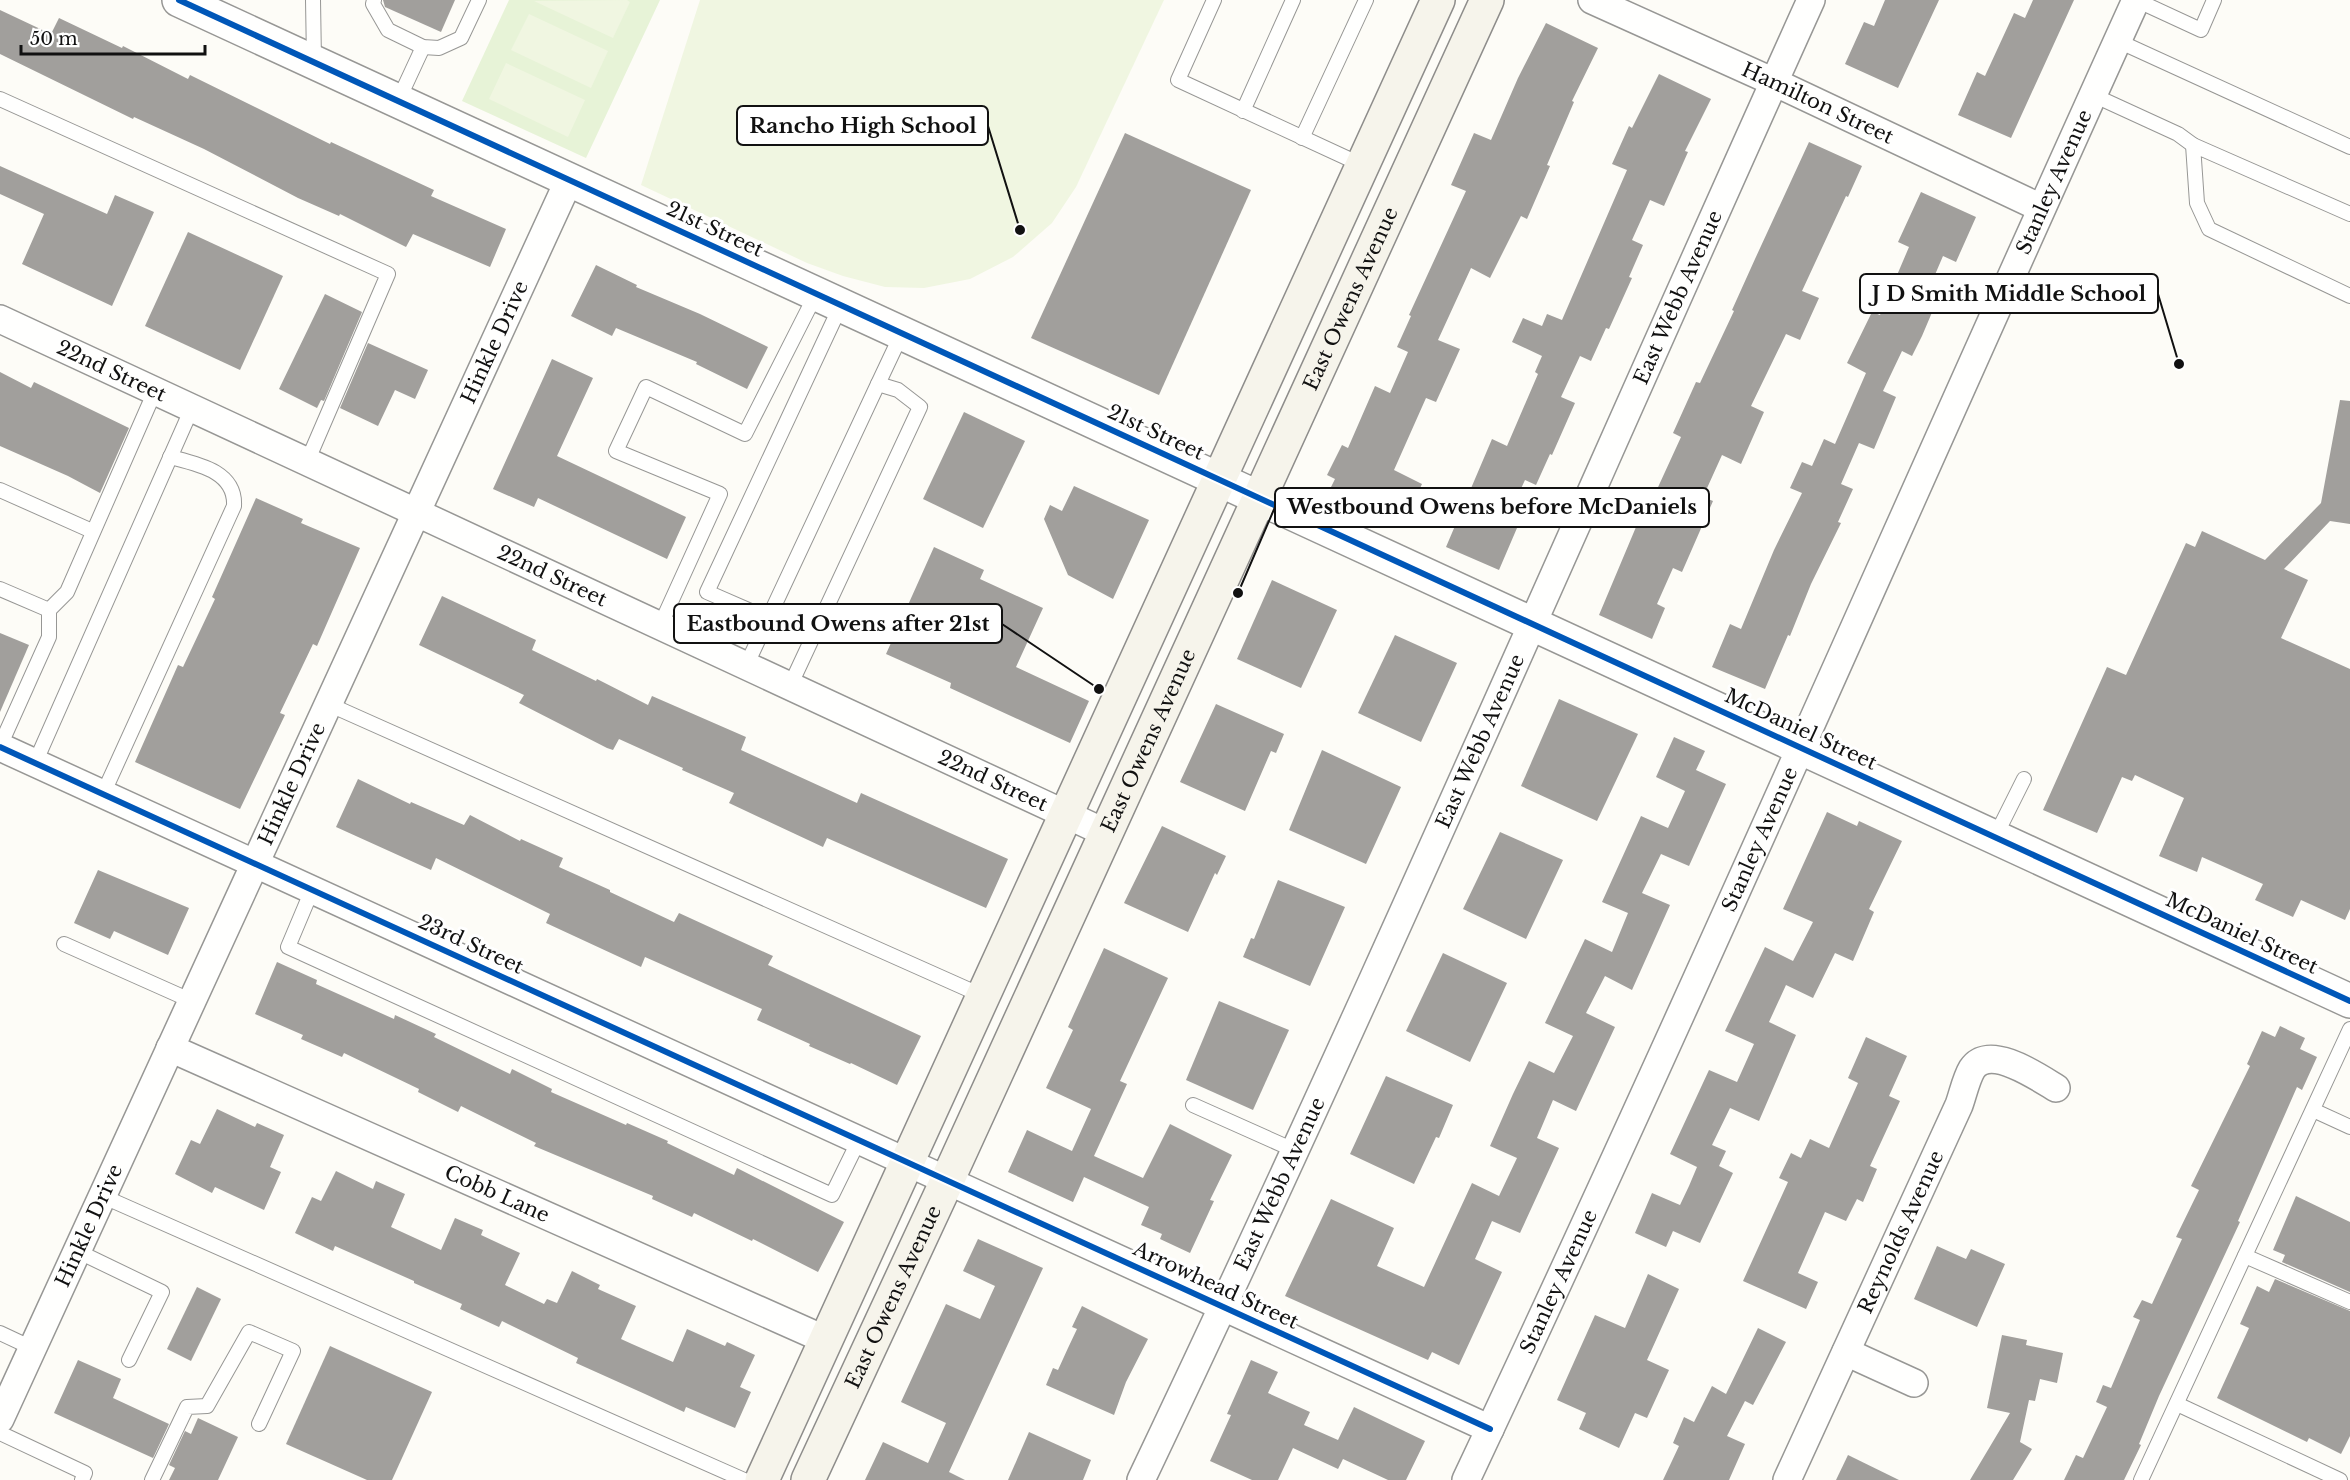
<svg xmlns="http://www.w3.org/2000/svg" width="2350" height="1480" viewBox="0 0 2350 1480" font-family="'Libre Baskerville',serif">
  <rect width="100%" height="100%" fill="#fdfcf7"/>
  <!-- green -->
  <path fill="#e7f3d7" d="M 509,0 L 660,0 L 586,158 L 462,101 Z"/>
  <!-- pitch -->
  <g fill="#f0f6e1">
    <path d="M 627,0 L 630,2 L 613,38 L 534,1 Z"/>
    <path d="M 700,0 L 1164,0 L 1076,187 L 1052,223 L 1013,257 L 970,279 L 924,288 L 885,287 L 843,276 L 807,263 L 641,185 Z"/>
    <path d="M 529,14 L 608,51 L 591,88 L 511,50 Z"/>
    <path d="M 506,63 L 585,100 L 568,137 L 489,99 Z"/>
  </g>
  <!-- building -->
  <g fill="#a19f9c">
    <path d="M 383,0 L 455,0 L 441,32 L 385,7 Z"/>
    <path d="M 1885,0 L 1939,0 L 1898,88 L 1845,64 L 1864,22 L 1874,26 Z"/>
    <path d="M 2033,0 L 2074,0 L 2011,138 L 1958,115 L 1977,72 L 1985,76 L 2014,13 L 2025,18 Z"/>
    <path d="M 0,10 L 51,34 L 59,18 L 122,48 L 123,46 L 188,79 L 190,75 L 330,144 L 331,142 L 434,190 L 431,196 L 506,229 L 490,267 L 413,234 L 406,247 L 340,214 L 339,216 L 298,198 L 204,149 L 134,117 L 133,119 L 0,54 Z"/>
    <path d="M 1546,23 L 1598,48 L 1572,101 L 1574,102 L 1547,165 L 1550,166 L 1527,219 L 1521,216 L 1490,278 L 1471,268 L 1438,340 L 1460,349 L 1436,402 L 1426,398 L 1394,470 L 1422,484 L 1401,528 L 1328,493 L 1335,479 L 1327,475 L 1342,445 L 1348,448 L 1375,386 L 1390,393 L 1408,352 L 1397,347 L 1411,316 L 1409,315 L 1466,191 L 1451,185 L 1474,133 L 1491,140 L 1518,78 Z"/>
    <path d="M 1659,74 L 1711,99 L 1685,151 L 1688,152 L 1664,206 L 1650,200 L 1632,240 L 1643,245 L 1629,277 L 1632,278 L 1609,329 L 1606,328 L 1591,361 L 1580,356 L 1561,397 L 1575,403 L 1552,455 L 1550,454 L 1536,485 L 1525,480 L 1505,523 L 1517,528 L 1499,570 L 1446,547 L 1492,439 L 1507,446 L 1538,374 L 1535,372 L 1542,356 L 1512,342 L 1523,318 L 1542,326 L 1547,314 L 1562,320 L 1627,170 L 1612,164 L 1629,126 L 1632,128 Z"/>
    <path d="M 1125,133 L 1251,190 L 1159,395 L 1031,338 Z"/>
    <path d="M 1809,142 L 1862,166 L 1848,197 L 1846,196 L 1802,291 L 1819,298 L 1800,340 L 1786,334 L 1751,406 L 1764,412 L 1741,464 L 1722,455 L 1703,497 L 1713,501 L 1682,572 L 1673,568 L 1657,604 L 1665,608 L 1652,639 L 1599,615 L 1644,508 L 1648,509 L 1681,437 L 1673,433 L 1696,382 L 1700,383 L 1734,311 L 1732,310 L 1755,259 Z"/>
    <path d="M 0,166 L 107,214 L 115,195 L 154,212 L 112,306 L 22,264 L 44,214 L 0,194 Z"/>
    <path d="M 1921,192 L 1976,217 L 1956,262 L 1943,256 L 1925,298 L 1936,303 L 1922,336 L 1912,356 L 1902,351 L 1883,391 L 1896,397 L 1874,449 L 1859,443 L 1841,484 L 1853,489 L 1838,522 L 1841,523 L 1811,584 L 1790,636 L 1788,635 L 1765,689 L 1712,667 L 1730,624 L 1741,629 L 1774,550 L 1802,493 L 1790,488 L 1802,462 L 1812,466 L 1824,439 L 1835,444 L 1866,373 L 1847,363 L 1872,312 L 1880,315 L 1909,247 L 1898,242 Z"/>
    <path d="M 188,232 L 283,276 L 240,370 L 145,326 Z"/>
    <path d="M 596,265 L 637,285 L 636,287 L 700,314 L 768,347 L 747,389 L 696,364 L 697,362 L 616,328 L 612,336 L 571,316 Z"/>
    <path d="M 325,294 L 362,312 L 324,401 L 321,400 L 317,408 L 279,389 Z"/>
    <path d="M 368,343 L 428,370 L 415,399 L 395,390 L 378,426 L 340,408 Z"/>
    <path d="M 552,359 L 593,378 L 557,456 L 686,517 L 667,559 L 538,498 L 534,507 L 493,489 Z"/>
    <path d="M 0,372 L 31,388 L 34,382 L 129,428 L 100,493 L 68,476 L 0,446 Z"/>
    <path d="M 2340,400 L 2350,401 L 2350,524 L 2330,521 L 2284,569 L 2308,580 L 2281,638 L 2350,669 L 2350,909 L 2345,920 L 2301,900 L 2293,917 L 2255,900 L 2263,884 L 2202,857 L 2197,872 L 2159,856 L 2184,798 L 2135,775 L 2132,781 L 2122,777 L 2097,833 L 2043,810 L 2107,667 L 2126,675 L 2186,543 L 2195,547 L 2202,531 L 2265,560 L 2321,503 Z"/>
    <path d="M 964,412 L 1025,441 L 983,528 L 923,499 Z"/>
    <path d="M 1074,486 L 1149,520 L 1113,599 L 1068,575 L 1044,519 L 1050,505 L 1062,511 Z"/>
    <path d="M 256,498 L 303,519 L 301,523 L 360,548 L 317,646 L 313,644 L 280,713 L 285,715 L 240,809 L 135,762 L 178,665 L 183,667 L 215,599 L 212,597 Z"/>
    <path d="M 934,547 L 984,570 L 980,579 L 1043,608 L 1016,667 L 1089,701 L 1070,743 L 950,688 L 951,683 L 886,654 Z"/>
    <path d="M 1272,580 L 1337,610 L 1301,688 L 1237,659 Z"/>
    <path d="M 442,596 L 536,640 L 532,650 L 596,681 L 597,679 L 648,705 L 652,696 L 746,737 L 741,750 L 857,803 L 861,793 L 1008,859 L 986,908 L 827,838 L 823,847 L 729,803 L 734,793 L 682,770 L 683,768 L 619,739 L 613,750 L 607,748 L 519,703 L 524,695 L 419,645 Z"/>
    <path d="M 0,633 L 29,645 L 0,712 Z"/>
    <path d="M 1395,635 L 1457,663 L 1421,742 L 1358,713 Z"/>
    <path d="M 1559,699 L 1638,734 L 1597,821 L 1521,786 Z"/>
    <path d="M 1216,704 L 1284,734 L 1276,753 L 1271,751 L 1245,811 L 1180,782 Z"/>
    <path d="M 1674,737 L 1705,751 L 1696,770 L 1726,784 L 1689,866 L 1661,854 L 1642,893 L 1670,905 L 1632,990 L 1605,976 L 1586,1013 L 1615,1027 L 1576,1111 L 1553,1100 L 1537,1138 L 1559,1148 L 1520,1233 L 1492,1221 L 1475,1259 L 1502,1272 L 1459,1365 L 1432,1352 L 1428,1360 L 1285,1296 L 1331,1199 L 1394,1228 L 1377,1266 L 1424,1287 L 1472,1183 L 1499,1196 L 1517,1158 L 1490,1146 L 1513,1094 L 1529,1061 L 1554,1073 L 1573,1036 L 1545,1023 L 1585,939 L 1612,952 L 1628,913 L 1602,902 L 1641,816 L 1668,828 L 1685,791 L 1656,777 Z"/>
    <path d="M 1322,750 L 1401,787 L 1366,864 L 1289,830 Z"/>
    <path d="M 358,779 L 410,804 L 411,802 L 464,825 L 470,815 L 520,841 L 521,839 L 563,858 L 559,867 L 610,890 L 610,892 L 674,922 L 679,913 L 773,956 L 768,965 L 921,1036 L 897,1085 L 851,1063 L 850,1064 L 809,1046 L 810,1044 L 757,1020 L 762,1009 L 645,957 L 641,967 L 546,923 L 550,914 L 436,858 L 431,870 L 336,827 Z"/>
    <path d="M 1827,812 L 1857,826 L 1859,821 L 1902,841 L 1869,909 L 1874,912 L 1853,961 L 1835,953 L 1813,998 L 1786,985 L 1769,1022 L 1796,1035 L 1759,1121 L 1730,1108 L 1712,1145 L 1726,1151 L 1719,1166 L 1733,1173 L 1700,1243 L 1673,1231 L 1666,1247 L 1635,1233 L 1652,1193 L 1680,1205 L 1689,1186 L 1697,1167 L 1670,1154 L 1709,1070 L 1737,1082 L 1754,1044 L 1725,1031 L 1765,947 L 1793,961 L 1813,922 L 1783,909 Z"/>
    <path d="M 1162,826 L 1226,856 L 1217,875 L 1215,873 L 1188,932 L 1124,903 Z"/>
    <path d="M 1500,832 L 1563,860 L 1526,939 L 1463,909 Z"/>
    <path d="M 98,870 L 189,908 L 168,955 L 114,931 L 110,939 L 74,923 Z"/>
    <path d="M 1278,880 L 1345,907 L 1310,986 L 1243,957 L 1251,938 L 1254,939 Z"/>
    <path d="M 1104,948 L 1168,978 L 1120,1081 L 1127,1084 L 1094,1156 L 1143,1178 L 1170,1124 L 1232,1155 L 1210,1200 L 1214,1201 L 1190,1253 L 1160,1239 L 1162,1234 L 1141,1225 L 1149,1207 L 1084,1177 L 1073,1202 L 1008,1172 L 1027,1130 L 1072,1151 L 1091,1109 L 1046,1088 L 1073,1030 L 1068,1027 Z"/>
    <path d="M 1443,953 L 1507,983 L 1470,1062 L 1406,1031 Z"/>
    <path d="M 277,962 L 317,980 L 316,984 L 394,1019 L 395,1015 L 436,1034 L 434,1037 L 510,1074 L 512,1069 L 552,1089 L 551,1092 L 626,1125 L 627,1123 L 668,1141 L 667,1143 L 734,1175 L 737,1168 L 844,1222 L 818,1272 L 753,1239 L 752,1241 L 694,1213 L 692,1217 L 652,1199 L 653,1196 L 534,1146 L 536,1143 L 461,1106 L 458,1112 L 418,1092 L 419,1089 L 344,1053 L 342,1057 L 301,1039 L 303,1035 L 255,1014 Z"/>
    <path d="M 1219,1001 L 1289,1030 L 1253,1110 L 1186,1080 Z"/>
    <path d="M 2280,1026 L 2305,1038 L 2300,1049 L 2317,1057 L 2302,1090 L 2297,1087 L 2238,1221 L 2240,1222 L 2159,1396 L 2139,1444 L 2141,1445 L 2124,1480 L 2064,1480 L 2076,1455 L 2083,1458 L 2107,1407 L 2096,1402 L 2103,1385 L 2111,1388 L 2140,1320 L 2133,1317 L 2142,1300 L 2152,1304 L 2182,1239 L 2176,1237 L 2199,1190 L 2191,1186 L 2250,1066 L 2247,1064 L 2262,1031 L 2275,1037 Z"/>
    <path d="M 1866,1037 L 1907,1056 L 1889,1096 L 1900,1101 L 1870,1166 L 1877,1169 L 1863,1202 L 1857,1199 L 1846,1221 L 1825,1212 L 1798,1273 L 1818,1282 L 1806,1309 L 1743,1281 L 1788,1182 L 1779,1178 L 1791,1153 L 1801,1158 L 1810,1139 L 1829,1148 L 1858,1083 L 1848,1078 Z"/>
    <path d="M 1386,1076 L 1453,1105 L 1439,1138 L 1436,1137 L 1414,1184 L 1350,1154 Z"/>
    <path d="M 217,1109 L 255,1127 L 257,1123 L 284,1135 L 270,1167 L 281,1172 L 264,1210 L 215,1187 L 212,1193 L 175,1174 L 191,1140 L 200,1144 Z"/>
    <path d="M 336,1171 L 373,1189 L 376,1181 L 405,1194 L 391,1227 L 441,1250 L 455,1218 L 483,1230 L 481,1235 L 520,1253 L 505,1285 L 544,1304 L 547,1299 L 557,1303 L 572,1271 L 600,1285 L 598,1289 L 636,1306 L 621,1339 L 632,1344 L 673,1362 L 687,1329 L 725,1346 L 727,1342 L 755,1355 L 740,1387 L 751,1392 L 735,1428 L 686,1407 L 684,1412 L 645,1394 L 576,1363 L 578,1358 L 502,1321 L 499,1327 L 460,1309 L 462,1304 L 414,1283 L 414,1281 L 335,1246 L 333,1251 L 295,1233 L 312,1197 L 321,1201 Z"/>
    <path d="M 2296,1196 L 2350,1222 L 2350,1292 L 2282,1262 L 2285,1255 L 2273,1250 Z"/>
    <path d="M 978,1239 L 1043,1268 L 949,1472 L 965,1480 L 865,1480 L 883,1442 L 928,1463 L 946,1423 L 901,1402 L 946,1304 L 980,1319 L 995,1286 L 963,1271 Z"/>
    <path d="M 1937,1246 L 1966,1259 L 1971,1249 L 2005,1264 L 1977,1327 L 1914,1299 Z"/>
    <path d="M 1648,1274 L 1679,1289 L 1647,1360 L 1669,1370 L 1647,1418 L 1635,1413 L 1619,1448 L 1579,1429 L 1586,1413 L 1557,1400 L 1595,1315 L 1625,1328 Z"/>
    <path d="M 2275,1279 L 2350,1311 L 2350,1436 L 2341,1454 L 2309,1438 L 2307,1442 L 2217,1398 L 2249,1328 L 2240,1324 L 2257,1286 L 2269,1292 Z"/>
    <path d="M 197,1287 L 221,1299 L 191,1361 L 167,1349 Z"/>
    <path d="M 1082,1306 L 1148,1339 L 1126,1382 L 1114,1415 L 1046,1385 L 1053,1368 L 1058,1370 L 1068,1348 L 1077,1329 L 1072,1327 Z"/>
    <path d="M 1758,1328 L 1786,1342 L 1753,1405 L 1745,1401 L 1727,1436 L 1745,1444 L 1729,1480 L 1663,1480 L 1679,1446 L 1673,1443 L 1684,1417 L 1694,1422 L 1712,1386 L 1726,1394 Z"/>
    <path d="M 2002,1335 L 2027,1340 L 2026,1345 L 2063,1353 L 2057,1383 L 2040,1379 L 2035,1401 L 2029,1400 L 2020,1442 L 2032,1449 L 2013,1480 L 1970,1480 L 2010,1413 L 1987,1408 Z"/>
    <path d="M 330,1346 L 432,1392 L 392,1480 L 367,1480 L 286,1444 Z"/>
    <path d="M 78,1360 L 121,1379 L 113,1398 L 169,1424 L 153,1458 L 54,1413 Z"/>
    <path d="M 1251,1360 L 1278,1372 L 1268,1393 L 1310,1412 L 1304,1425 L 1338,1440 L 1354,1407 L 1425,1441 L 1406,1480 L 1388,1480 L 1343,1459 L 1338,1469 L 1293,1448 L 1278,1480 L 1252,1480 L 1210,1461 L 1231,1415 L 1227,1414 Z"/>
    <path d="M 198,1418 L 238,1437 L 218,1480 L 169,1480 L 175,1468 L 169,1465 L 185,1431 L 191,1434 Z"/>
    <path d="M 1029,1432 L 1091,1460 L 1083,1480 L 1008,1480 Z"/>
    <path d="M 1848,1455 L 1899,1480 L 1836,1480 Z"/>
  </g>
  <g fill="none" stroke-linecap="round" stroke-linejoin="round">
    <!-- service casing -->
    <g stroke="#979795" stroke-width="16">
      <g id="service">
        <path d="M 313,0 L 314,60"/>
        <path d="M 374,0 L 373,4 L 388,30 L 423,47 L 439,48 L 461,38 L 479,0"/>
        <path d="M 1214,0 L 1178,80 L 1362,165"/>
        <path d="M 2136,0 L 2201,30 L 2214,0"/>
        <path d="M 2118,41 L 2350,147"/>
        <path d="M 2093,95 L 2178,134 L 2193,145"/>
        <path d="M 0,99 L 388,274 L 307,462"/>
        <path d="M 398,101 L 423,47"/>
        <path d="M 1243,111 L 1293,0"/>
        <path d="M 1302,138 L 1366,0"/>
        <path d="M 2350,214 L 2193,145 L 2197,203 L 2209,229 L 2350,296"/>
        <path d="M 878,384 L 902,333"/>
        <path d="M 0,490 L 92,531"/>
        <path d="M 0,589 L 49,610 L 49,637 L 0,746"/>
        <path d="M 49,610 L 67,592 L 155,391"/>
        <path d="M 769,619 L 707,592 L 841,305"/>
        <path d="M 660,626 L 720,494 L 616,451 L 646,387 L 745,434 L 816,294"/>
        <path d="M 746,666 L 878,384 L 898,390 L 920,407 L 790,686"/>
        <path d="M 328,704 L 983,996"/>
        <path d="M 35,763 L 192,408"/>
        <path d="M 103,794 L 234,506 C 236,471 197,464 170,457"/>
        <path d="M 1995,837 L 2024,779"/>
        <path d="M 312,890 L 288,947 L 832,1195 L 859,1140"/>
        <path d="M 64,944 L 192,1001"/>
        <path d="M 1193,1105 L 1296,1151"/>
        <path d="M 2313,1110 L 2350,1127"/>
        <path d="M 102,1196 L 744,1480"/>
        <path d="M 77,1251 L 162,1292 L 129,1360"/>
        <path d="M 2245,1256 L 2350,1302"/>
        <path d="M 0,1333 L 32,1348"/>
        <path d="M 2177,1404 L 2340,1480"/>
        <path d="M 0,1433 L 85,1473 L 82,1480"/>
        <path d="M 152,1480 L 187,1407 L 207,1406 L 249,1332 L 293,1351 L 259,1424"/>
        <path d="M 2141,1480 L 2350,1029"/>
      </g>
    </g>
    <!-- minor casing -->
    <g stroke="#979795" stroke-width="30">
      <g id="minor">
        <path id="s1" d="M 1592,0 L 1774,82 L 2041,208"/>
        <path id="s2" d="M 0,319 L 1106,833"/>
        <path d="M 0,747 L 1490,1429"/>
        <path id="s3" d="M 170,1048 L 826,1340"/>
        <path d="M 1846,1352 L 1914,1383"/>
        <path id="s4" d="M 0,1419 L 569,180"/>
        <path id="s5" d="M 1141,1480 C 1374,991 1588,494 1811,0"/>
        <path id="s6" d="M 1466,1480 C 1697,990 1912,493 2136,0"/>
        <path id="s7" d="M 1787,1480 L 1959,1105 C 1963,1094 1966,1079 1972,1069 C 1989,1043 2038,1077 2056,1088"/>
      </g>
    </g>
    <!-- tertiary casing -->
    <g stroke="#979795" stroke-width="36">
      <path id="tertiary" d="M 179,0 L 2350,1001"/>
    </g>
    <!-- secondary casing -->
    <g stroke="#8e8d8b" stroke-width="36">
      <g id="secondary">
        <path d="M 762,1480 L 1438,0"/>
        <path id="s8" d="M 808,1480 L 947,1181 L 1487,0"/>
      </g>
    </g>
    <!-- service -->
    <use href="#service" stroke="#fffffe" stroke-width="14"/>
    <!-- minor -->
    <use href="#minor" stroke="#fffffe" stroke-width="27"/>
    <!-- tertiary -->
    <use href="#tertiary" stroke="#fffffe" stroke-width="33"/>
    <!-- secondary -->
    <use href="#secondary" stroke="#f6f4eb" stroke-width="33"/>
    <!-- cycleway casing -->
    <g stroke="#fff" stroke-width="10">
      <g id="cycleway">
        <path d="M 179,0 L 2350,1001"/>
        <path d="M 0,747 L 1490,1429"/>
      </g>
    </g>
    <!-- cycleway -->
    <use href="#cycleway" stroke="#0057b8" stroke-width="6"/>
  </g>
  <g text-anchor="middle" stroke-width="6" stroke-linejoin="round" paint-order="stroke">
    <!-- street labels -->
    <g font-size="20" fill="#111" stroke="#fff">
      <text dy="7" stroke="none"><textPath href="#s1" startOffset="248">Hamilton Street</textPath></text>
      <text dy="7" stroke="none"><textPath href="#s6" startOffset="1425">Stanley Avenue</textPath></text>
      <text transform="translate(715 229) rotate(25)" y="7">21st Street</text>
      <text dy="7" stroke="none"><textPath href="#s8" startOffset="1300">East Owens Avenue</textPath></text>
      <text dy="7" stroke="none"><textPath href="#s5" startOffset="1299">East Webb Avenue</textPath></text>
      <text dy="7" stroke="none"><textPath href="#s4" startOffset="1185">Hinkle Drive</textPath></text>
      <text dy="7" stroke="none"><textPath href="#s2" startOffset="123">22nd Street</textPath></text>
      <text transform="translate(1156 432) rotate(25)" y="7">21st Street</text>
      <text dy="7" stroke="none"><textPath href="#s2" startOffset="609">22nd Street</textPath></text>
      <text transform="translate(1801 729) rotate(25)" y="7">McDaniel Street</text>
      <text dy="7" stroke="none"><textPath href="#s8" startOffset="814">East Owens Avenue</textPath></text>
      <text dy="7" stroke="none"><textPath href="#s5" startOffset="813">East Webb Avenue</textPath></text>
      <text dy="7" stroke="none"><textPath href="#s2" startOffset="1095">22nd Street</textPath></text>
      <text dy="7" stroke="none"><textPath href="#s4" startOffset="699">Hinkle Drive</textPath></text>
      <text dy="7" stroke="none"><textPath href="#s6" startOffset="705">Stanley Avenue</textPath></text>
      <text transform="translate(2242 933) rotate(25)" y="7">McDaniel Street</text>
      <text transform="translate(471 944) rotate(25)" y="7">23rd Street</text>
      <text dy="7" stroke="none"><textPath href="#s5" startOffset="327">East Webb Avenue</textPath></text>
      <text dy="7" stroke="none"><textPath href="#s3" startOffset="358">Cobb Lane</textPath></text>
      <text dy="7" stroke="none"><textPath href="#s4" startOffset="213">Hinkle Drive</textPath></text>
      <text dy="7" stroke="none"><textPath href="#s7" startOffset="273">Reynolds Avenue</textPath></text>
      <text dy="7" stroke="none"><textPath href="#s6" startOffset="219">Stanley Avenue</textPath></text>
      <text transform="translate(1216 1285) rotate(25)" y="7">Arrowhead Street</text>
      <text dy="7" stroke="none"><textPath href="#s8" startOffset="202">East Owens Avenue</textPath></text>
    </g>
  </g>
  <!-- callouts -->
  <path fill="none" stroke="#111" stroke-width="2" d="M1020 230L988 126M2179 364L2158 294M1238 593L1275 507M1099 689L1002 624"/>
  <g fill="#111" stroke="#fff" stroke-width="2">
    <circle cx="1020" cy="230" r="6"/>
    <circle cx="2179" cy="364" r="6"/>
    <circle cx="1238" cy="593" r="6"/>
    <circle cx="1099" cy="689" r="6"/>
  </g>
  <g fill="#fff" stroke="#111" stroke-width="2">
    <rect x="737" y="106" width="251" height="39" rx="6"/>
    <rect x="1860" y="274" width="298" height="39" rx="6"/>
    <rect x="1275" y="488" width="434" height="39" rx="6"/>
    <rect x="674" y="604" width="328" height="39" rx="6"/>
  </g>
  <g font-size="21" text-anchor="middle" font-weight="bold" fill="#111">
    <text x="863" y="133">Rancho High School</text>
    <text x="2009" y="301">J D Smith Middle School</text>
    <text x="1492" y="514">Westbound Owens before McDaniels</text>
    <text x="838" y="631">Eastbound Owens after 21st</text>
  </g>
  <!-- scale -->
  <path d="M21 45v9h184v-9" fill="none" stroke="#111111" stroke-width="3"/>
  <text x="30" y="45" font-size="18" fill="#111111" stroke="#ffffff" stroke-width="4.5" paint-order="stroke">50 m</text>
</svg>
